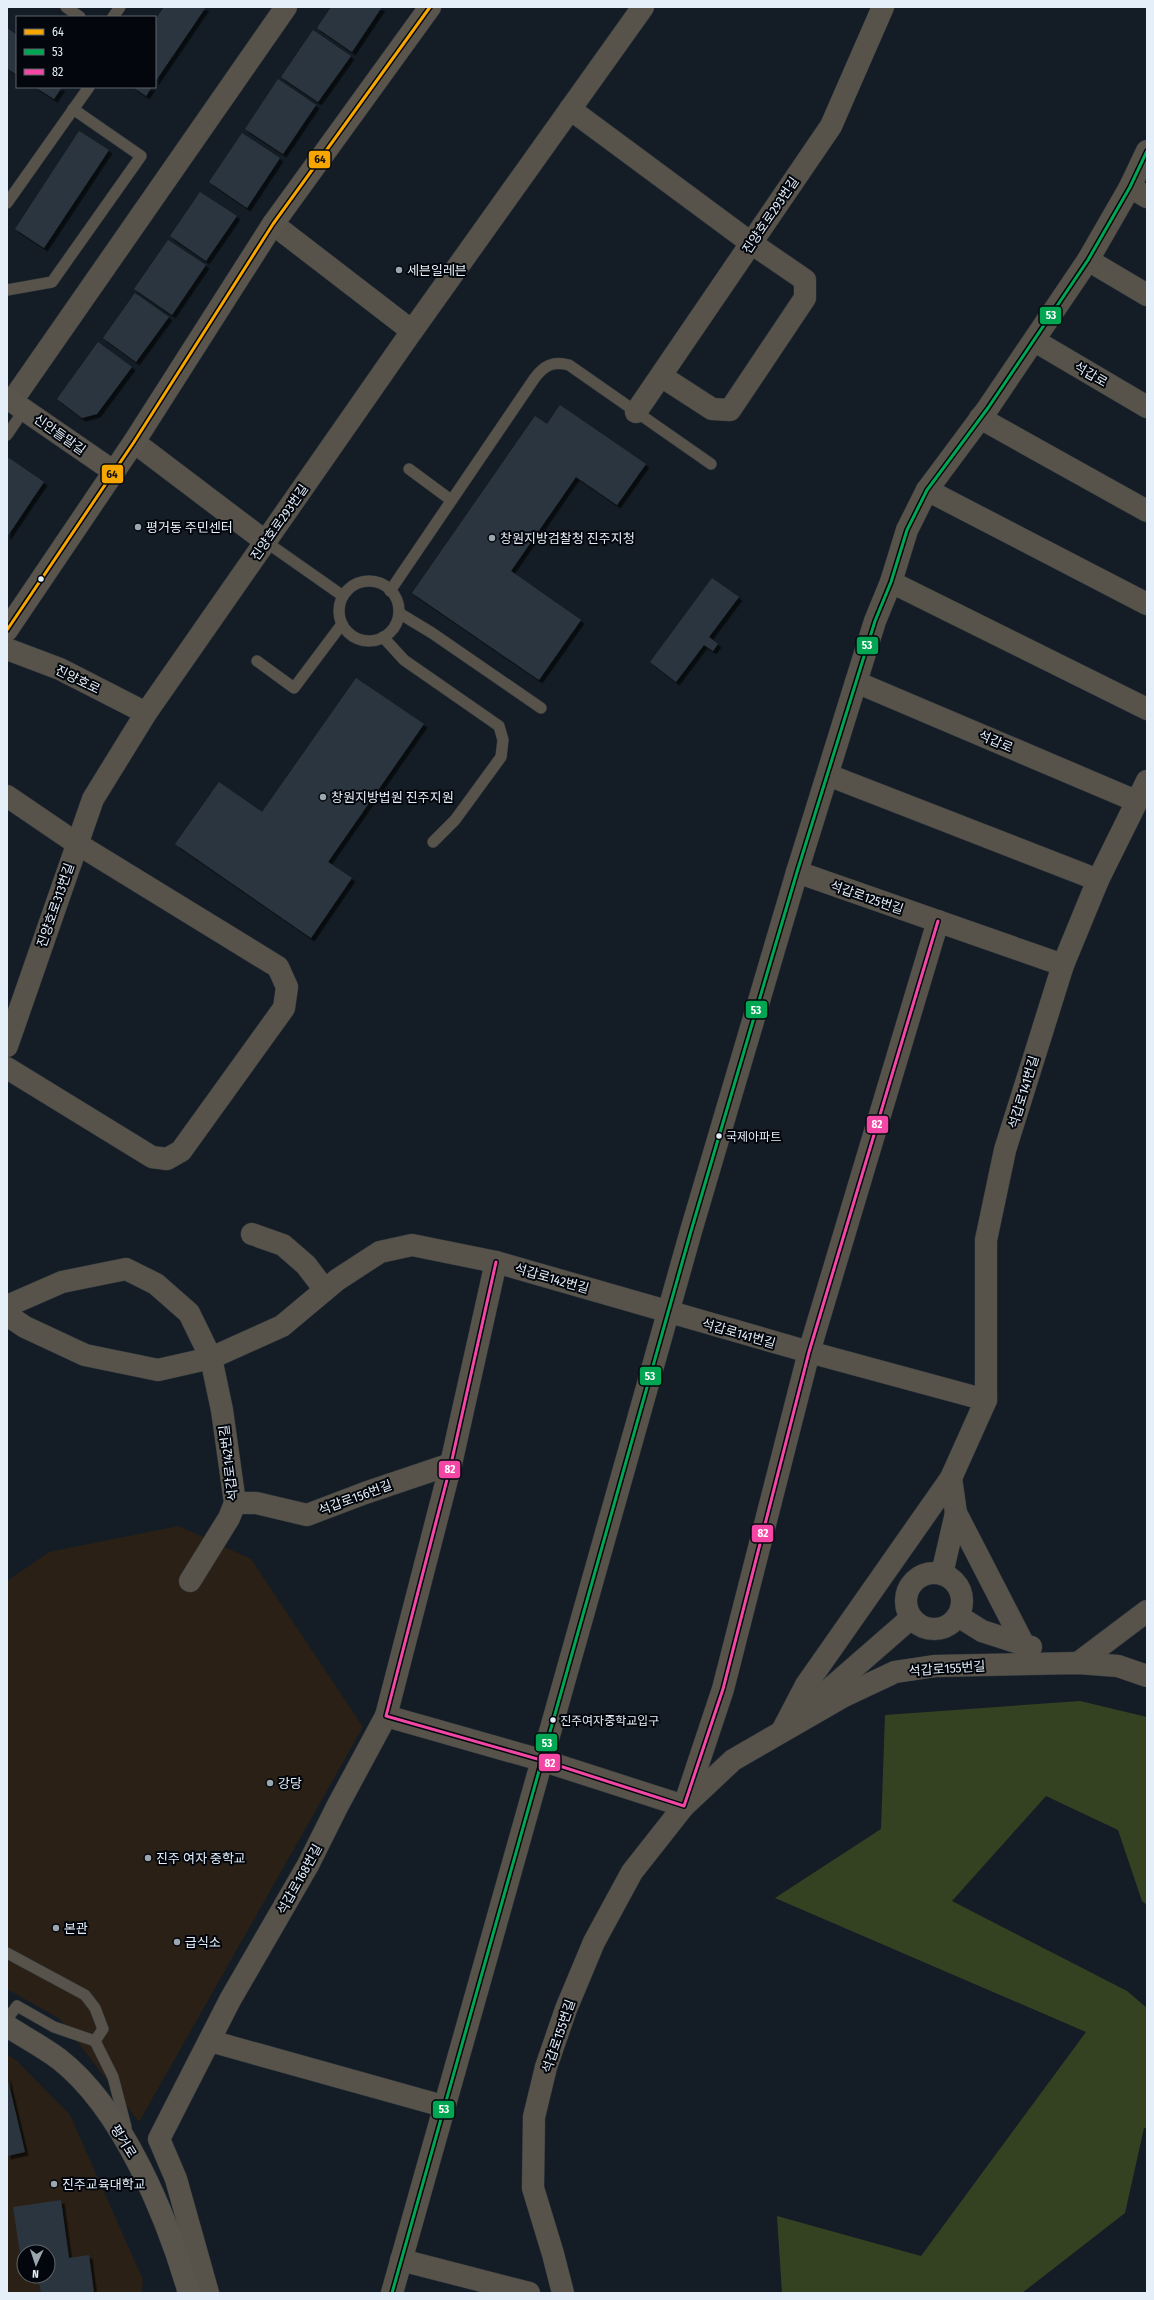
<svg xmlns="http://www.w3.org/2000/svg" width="1154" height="2300" viewBox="0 0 1154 2300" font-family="'Fira Sans Condensed','Noto Sans KR',sans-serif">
  <defs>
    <filter id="shadow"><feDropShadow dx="3.5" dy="3.5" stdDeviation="0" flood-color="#0009"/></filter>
  </defs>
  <rect width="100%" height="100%" fill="#141d25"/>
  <!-- education -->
  <g fill="#2a2016" fill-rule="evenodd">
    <path d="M 179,1526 L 251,1559 L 363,1727 L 139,2122 L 60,2019 L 7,1989 L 7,1581 L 49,1552 Z"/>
    <path d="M 7,2055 L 16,2060 L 70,2115 L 143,2280 L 142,2293 L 7,2293 ZM 24,2252 L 48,2252 L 48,2276 L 24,2276 Z"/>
  </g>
  <!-- forest -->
  <path fill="#354222" d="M 1080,1701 L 1147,1717 L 1147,1905 L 1142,1901 L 1118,1830 L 1046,1796 L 952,1901 L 1127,1991 L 1147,2008 L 1147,2128 L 1144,2128 L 1125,2213 L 1022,2293 L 782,2293 L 777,2216 L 921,2256 L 1086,2032 L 775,1898 L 881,1829 L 885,1715 Z"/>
  <!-- building -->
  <g fill="#2b363f" filter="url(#shadow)">
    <path d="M 164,7 L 206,7 L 155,82 L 155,20 Z"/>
    <path d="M 331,7 L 382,7 L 352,52 L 317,28 Z"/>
    <path d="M 7,28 L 17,35 L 17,75 L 7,68 Z"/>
    <path d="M 313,30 L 351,56 L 318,102 L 281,77 Z"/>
    <path d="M 278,79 L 316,105 L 283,154 L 245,129 Z"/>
    <path d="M 35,87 L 62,87 L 54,99 Z"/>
    <path d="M 133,87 L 152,87 L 146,96 Z"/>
    <path d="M 79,131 L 109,150 L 44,248 L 15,229 Z"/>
    <path d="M 242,133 L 280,158 L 247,208 L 209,182 Z"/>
    <path d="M 200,192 L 237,216 L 206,261 L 170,236 Z"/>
    <path d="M 168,240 L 206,265 L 172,315 L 134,289 Z"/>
    <path d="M 135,293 L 169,317 L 136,362 L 103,338 Z"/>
    <path d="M 98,342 L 132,367 L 97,414 L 82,418 L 57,399 Z"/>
    <path d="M 560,405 L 646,464 L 617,505 L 576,477 L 511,571 L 581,620 L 539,680 L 412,593 L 535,416 L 547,424 Z"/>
    <path d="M 9,458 L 44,482 L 7,537 L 7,461 Z"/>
    <path d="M 712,578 L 739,597 L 709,637 L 718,644 L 713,651 L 704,645 L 676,682 L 650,662 Z"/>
    <path d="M 356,678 L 424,724 L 328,862 L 352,878 L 311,938 L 175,844 L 219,782 L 262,812 Z"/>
    <path d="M 7,2076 L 25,2152 L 7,2156 Z"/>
    <path d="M 61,2200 L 69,2258 L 89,2255 L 94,2293 L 41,2293 L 38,2276 L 48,2276 L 48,2252 L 24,2252 L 23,2273 L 13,2207 Z"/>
  </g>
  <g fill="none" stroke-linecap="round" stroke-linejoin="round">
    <!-- lane casing -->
    <g stroke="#2f363d" stroke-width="12">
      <g id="lane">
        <path d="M 66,7 L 80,17"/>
        <path d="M 113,17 L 120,7"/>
        <path d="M 7,203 L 89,87"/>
        <path d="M 7,290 L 52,282 L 141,156 L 73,109"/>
        <path d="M 7,435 L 24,410"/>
        <path d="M 409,469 L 451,500"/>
        <path d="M 266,542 L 343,596"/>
        <circle cx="369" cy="611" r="30"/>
        <path d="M 390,591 L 534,379 C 544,365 553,361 569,365 L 711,464"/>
        <path d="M 399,613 L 432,633 L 541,708"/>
        <path d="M 383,637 L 404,660 L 499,726 L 503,740 L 501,757 L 455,820 L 433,842"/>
        <path d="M 257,661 L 294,688 L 342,624"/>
        <path d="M 7,1953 L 85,1995 L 95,2008 L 103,2029 L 95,2041 L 113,2077 L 126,2127"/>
        <path d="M 7,2019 L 17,2006 L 54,2027 L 95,2041"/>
      </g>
    </g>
    <!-- street casing -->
    <g stroke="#2f363d" stroke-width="23">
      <g id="street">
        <path d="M 570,109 L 751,243 L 805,280 L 805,298 L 730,410 L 712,409 L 661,376"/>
        <path d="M 1130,187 L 1147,197"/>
        <path d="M 273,224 L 412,331 L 643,7"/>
        <path d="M 1088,260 L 1147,295"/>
        <path d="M 1035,341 L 1147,407"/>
        <path d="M 12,401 L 286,7"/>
        <path d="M 636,412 L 831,126 L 883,7"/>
        <path d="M 980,418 L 1147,511"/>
        <path d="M 134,442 L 266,542"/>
        <path d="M 927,490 L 1147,604"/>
        <path d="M 891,582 L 1147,709"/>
        <path d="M 7,649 L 60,669 L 146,713"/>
        <path d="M 856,682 L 1136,801"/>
        <path d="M 828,775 L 1098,880"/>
        <path d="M 7,796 L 76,843 L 278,967 L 287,987 L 284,1008 L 181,1151 L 167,1159 L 152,1157 L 7,1068"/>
        <path d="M 797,872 L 1063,965"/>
        <path d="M 7,1046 L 93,799 L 146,713 L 412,331"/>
        <path d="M 252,1234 L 283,1245 L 306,1265 L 325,1290"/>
        <path d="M 496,1262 L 451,1464 L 386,1716 L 541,1760 L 684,1806 L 723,1689 L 809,1352 L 938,921"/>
        <path d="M 7,1306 L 62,1282 L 126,1269 L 156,1284 L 189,1313 L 211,1358 L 222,1410 L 235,1503 L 229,1518 L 190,1581"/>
        <path d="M 7,1315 L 25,1327 L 85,1355 L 158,1370 L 211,1358 L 282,1326 L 337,1280 L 380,1252 L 412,1245 L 496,1262 L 809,1352 L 986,1400"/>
        <path d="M 951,1478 L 956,1513 L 1024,1645"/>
        <path d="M 235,1503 L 256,1503 L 307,1515 L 365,1493 L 451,1464"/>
        <circle cx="934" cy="1601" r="28"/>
        <path d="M 942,1574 L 956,1513"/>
        <path d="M 958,1616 L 982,1631 L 1031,1647"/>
        <path d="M 1078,1663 L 1147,1611"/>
        <path d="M 817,1700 L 911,1618"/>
        <path d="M 783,1729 L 806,1685 L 951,1478 L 986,1400 L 986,1240 L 1005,1150 L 1063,965 L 1098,880 L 1147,781"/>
        <path d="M 210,2041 L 443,2106"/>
        <path d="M 401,2260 L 529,2293"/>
        <path d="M 208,2293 L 176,2179 L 159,2139 L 230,2000 L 308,1865 L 338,1805 L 386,1716"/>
        <path d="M 392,2293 L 691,1231 L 797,872 L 875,621 L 891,582 L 907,530 L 927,490 L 988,408 L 1088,260 L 1130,187 L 1147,151"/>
        <path d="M 563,2293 L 553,2254 L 533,2188 L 534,2117 L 546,2067 L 566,2009 L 594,1942 L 632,1872 L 684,1806 L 733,1760 L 844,1696 L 895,1672 L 935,1666 L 1078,1663 L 1118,1666 L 1147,1676"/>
      </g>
    </g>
    <!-- secondary casing -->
    <g stroke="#2f363d" stroke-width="23">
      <g id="secondary">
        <path d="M 7,398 L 113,471"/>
        <path d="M 7,630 L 134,442 L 273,224 L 430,7"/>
        <path d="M 7,2026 C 24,2037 43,2047 59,2059 C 123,2109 167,2217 189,2293"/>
      </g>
    </g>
    <!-- lane -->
    <use href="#lane" stroke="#57534a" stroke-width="11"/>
    <!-- street -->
    <use href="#street" stroke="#57534a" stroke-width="22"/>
    <!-- secondary -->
    <use href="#secondary" stroke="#59544c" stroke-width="22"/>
    <!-- bus-1 casing -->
    <g stroke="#03070d" stroke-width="6">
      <path id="bus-1" d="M 7,630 L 134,442 L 273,224 L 430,7"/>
    </g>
    <!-- bus-2 casing -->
    <g stroke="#03070d" stroke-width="6">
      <path id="bus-2" d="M 392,2293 L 691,1231 L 797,872 L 875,621 L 891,582 L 907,530 L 927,490 L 988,408 L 1088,260 L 1130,187 L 1147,151"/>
    </g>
    <!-- bus-3 casing -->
    <g stroke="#03070d" stroke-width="6">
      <path id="bus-3" d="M 496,1262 L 451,1464 L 386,1716 L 541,1760 L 684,1806 L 723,1689 L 809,1352 L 938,921"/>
    </g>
    <!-- bus-1 -->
    <use href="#bus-1" stroke="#f7a600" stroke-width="3"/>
    <!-- bus-2 -->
    <use href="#bus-2" stroke="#00a651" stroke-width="3"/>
    <!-- bus-3 -->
    <use href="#bus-3" stroke="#f346a5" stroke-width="3"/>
  </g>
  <!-- markers -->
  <g fill="#9ca6af" stroke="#03070d" stroke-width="1.5">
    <circle cx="399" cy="270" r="4"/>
    <circle cx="138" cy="527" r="4"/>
    <circle cx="492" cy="538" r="4"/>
    <circle cx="323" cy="797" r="4"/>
    <circle cx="270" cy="1783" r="4"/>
    <circle cx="148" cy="1858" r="4"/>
    <circle cx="56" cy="1928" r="4"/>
    <circle cx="177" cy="1942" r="4"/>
    <circle cx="54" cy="2184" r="4"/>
  </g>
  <g fill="#e5eff9" stroke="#03070d" stroke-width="1.5">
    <circle cx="41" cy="579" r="3.5"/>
    <circle cx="719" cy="1136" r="3.5"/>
    <circle cx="553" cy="1720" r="3.5"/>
  </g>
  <g text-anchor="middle" stroke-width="4" stroke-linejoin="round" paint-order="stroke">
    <!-- bus labels -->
    <g font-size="12" fill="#e5eff9" stroke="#03070d" text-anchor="start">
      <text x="726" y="1141">국제아파트</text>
      <text x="560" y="1725">진주여자중학교입구</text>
    </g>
    <!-- street labels -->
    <g font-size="13" fill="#e5eff9" stroke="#03070d">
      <text transform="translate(770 215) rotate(-56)" y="5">진양호로293번길</text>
      <text transform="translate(1091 374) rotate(30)" y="5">석갑로</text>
      <text transform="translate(60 434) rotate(35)" y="5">신안들말길</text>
      <text transform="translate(279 522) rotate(-55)" y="5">진양호로293번길</text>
      <text transform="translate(78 679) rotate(26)" y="5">진양호로</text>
      <text transform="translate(996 741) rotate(23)" y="5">석갑로</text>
      <text transform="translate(867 897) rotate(19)" y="5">석갑로125번길</text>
      <text transform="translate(55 905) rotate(-71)" y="5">진양호로313번길</text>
      <text transform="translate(1023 1092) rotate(-73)" y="5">석갑로141번길</text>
      <text transform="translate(552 1278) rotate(16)" y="5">석갑로142번길</text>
      <text transform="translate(739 1333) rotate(16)" y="5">석갑로141번길</text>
      <text transform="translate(228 1463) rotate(-97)" y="5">석갑로142번길</text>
      <text transform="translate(355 1497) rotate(-20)" y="5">석갑로156번길</text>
      <text transform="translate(947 1668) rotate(-4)" y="5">석갑로155번길</text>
      <text transform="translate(299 1879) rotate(-61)" y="5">석갑로168번길</text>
      <text transform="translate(558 2036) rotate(-71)" y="5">석갑로155번길</text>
      <text transform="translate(124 2141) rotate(58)" y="5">평거로</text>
    </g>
    <!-- poi labels -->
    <g font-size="13" fill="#e5eff9" stroke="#03070d" text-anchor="start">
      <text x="407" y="275">세븐일레븐</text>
      <text x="146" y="532">평거동 주민센터</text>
      <text x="500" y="543">창원지방검찰청 진주지청</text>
      <text x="331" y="802">창원지방법원 진주지원</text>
      <text x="278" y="1788">강당</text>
      <text x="156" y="1863">진주 여자 중학교</text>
      <text x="64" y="1933">본관</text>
      <text x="185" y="1947">급식소</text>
      <text x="62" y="2189">진주교육대학교</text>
    </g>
  </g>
  <g stroke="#03070d" stroke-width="1.5">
    <rect x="308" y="150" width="23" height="19" rx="4" fill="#f7a600"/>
    <rect x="1039" y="306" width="23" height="19" rx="4" fill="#00a651"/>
    <rect x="101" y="464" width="23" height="20" rx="4" fill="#f7a600"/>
    <rect x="856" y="636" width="23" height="19" rx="4" fill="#00a651"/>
    <rect x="745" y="1000" width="23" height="19" rx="4" fill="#00a651"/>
    <rect x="866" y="1115" width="23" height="19" rx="4" fill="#f346a5"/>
    <rect x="639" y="1366" width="23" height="20" rx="4" fill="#00a651"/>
    <rect x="438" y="1460" width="23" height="19" rx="4" fill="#f346a5"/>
    <rect x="751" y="1524" width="23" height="19" rx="4" fill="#f346a5"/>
    <rect x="535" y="1733" width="23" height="19" rx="4" fill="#00a651"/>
    <rect x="538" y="1753" width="23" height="19" rx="4" fill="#f346a5"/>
    <rect x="432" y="2100" width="23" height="19" rx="4" fill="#00a651"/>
  </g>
  <g font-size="11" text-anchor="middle" font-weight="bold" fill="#fff">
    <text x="1051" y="319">53</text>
    <text x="867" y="649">53</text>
    <text x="756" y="1014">53</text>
    <text x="877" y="1128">82</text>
    <text x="650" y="1380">53</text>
    <text x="450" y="1473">82</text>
    <text x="763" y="1537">82</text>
    <text x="547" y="1747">53</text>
    <text x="550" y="1767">82</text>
    <text x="444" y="2113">53</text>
  </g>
  <g font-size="11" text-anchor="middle" font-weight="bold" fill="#111">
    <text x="320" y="163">64</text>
    <text x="112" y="478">64</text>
  </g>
  <!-- border -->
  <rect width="1154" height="2300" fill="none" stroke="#e5eff9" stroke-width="16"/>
  <!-- legend -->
  <rect x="16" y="16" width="140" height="72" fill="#03070d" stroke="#5d646b"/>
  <rect x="24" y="29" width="20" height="6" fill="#f7a600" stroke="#5d646b"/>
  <text x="52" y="36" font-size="12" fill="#e5eff9">64</text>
  <rect x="24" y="49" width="20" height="6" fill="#00a651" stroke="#5d646b"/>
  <text x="52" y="56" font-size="12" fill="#e5eff9">53</text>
  <rect x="24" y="69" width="20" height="6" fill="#f346a5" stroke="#5d646b"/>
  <text x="52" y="76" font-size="12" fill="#e5eff9">82</text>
  <!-- north arrow -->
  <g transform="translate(36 2264) rotate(183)"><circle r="19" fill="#03070d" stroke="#5d646b"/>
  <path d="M0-3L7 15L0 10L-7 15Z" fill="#9ca6af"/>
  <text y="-6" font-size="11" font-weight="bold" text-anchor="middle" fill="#e5eff9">N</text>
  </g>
</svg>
